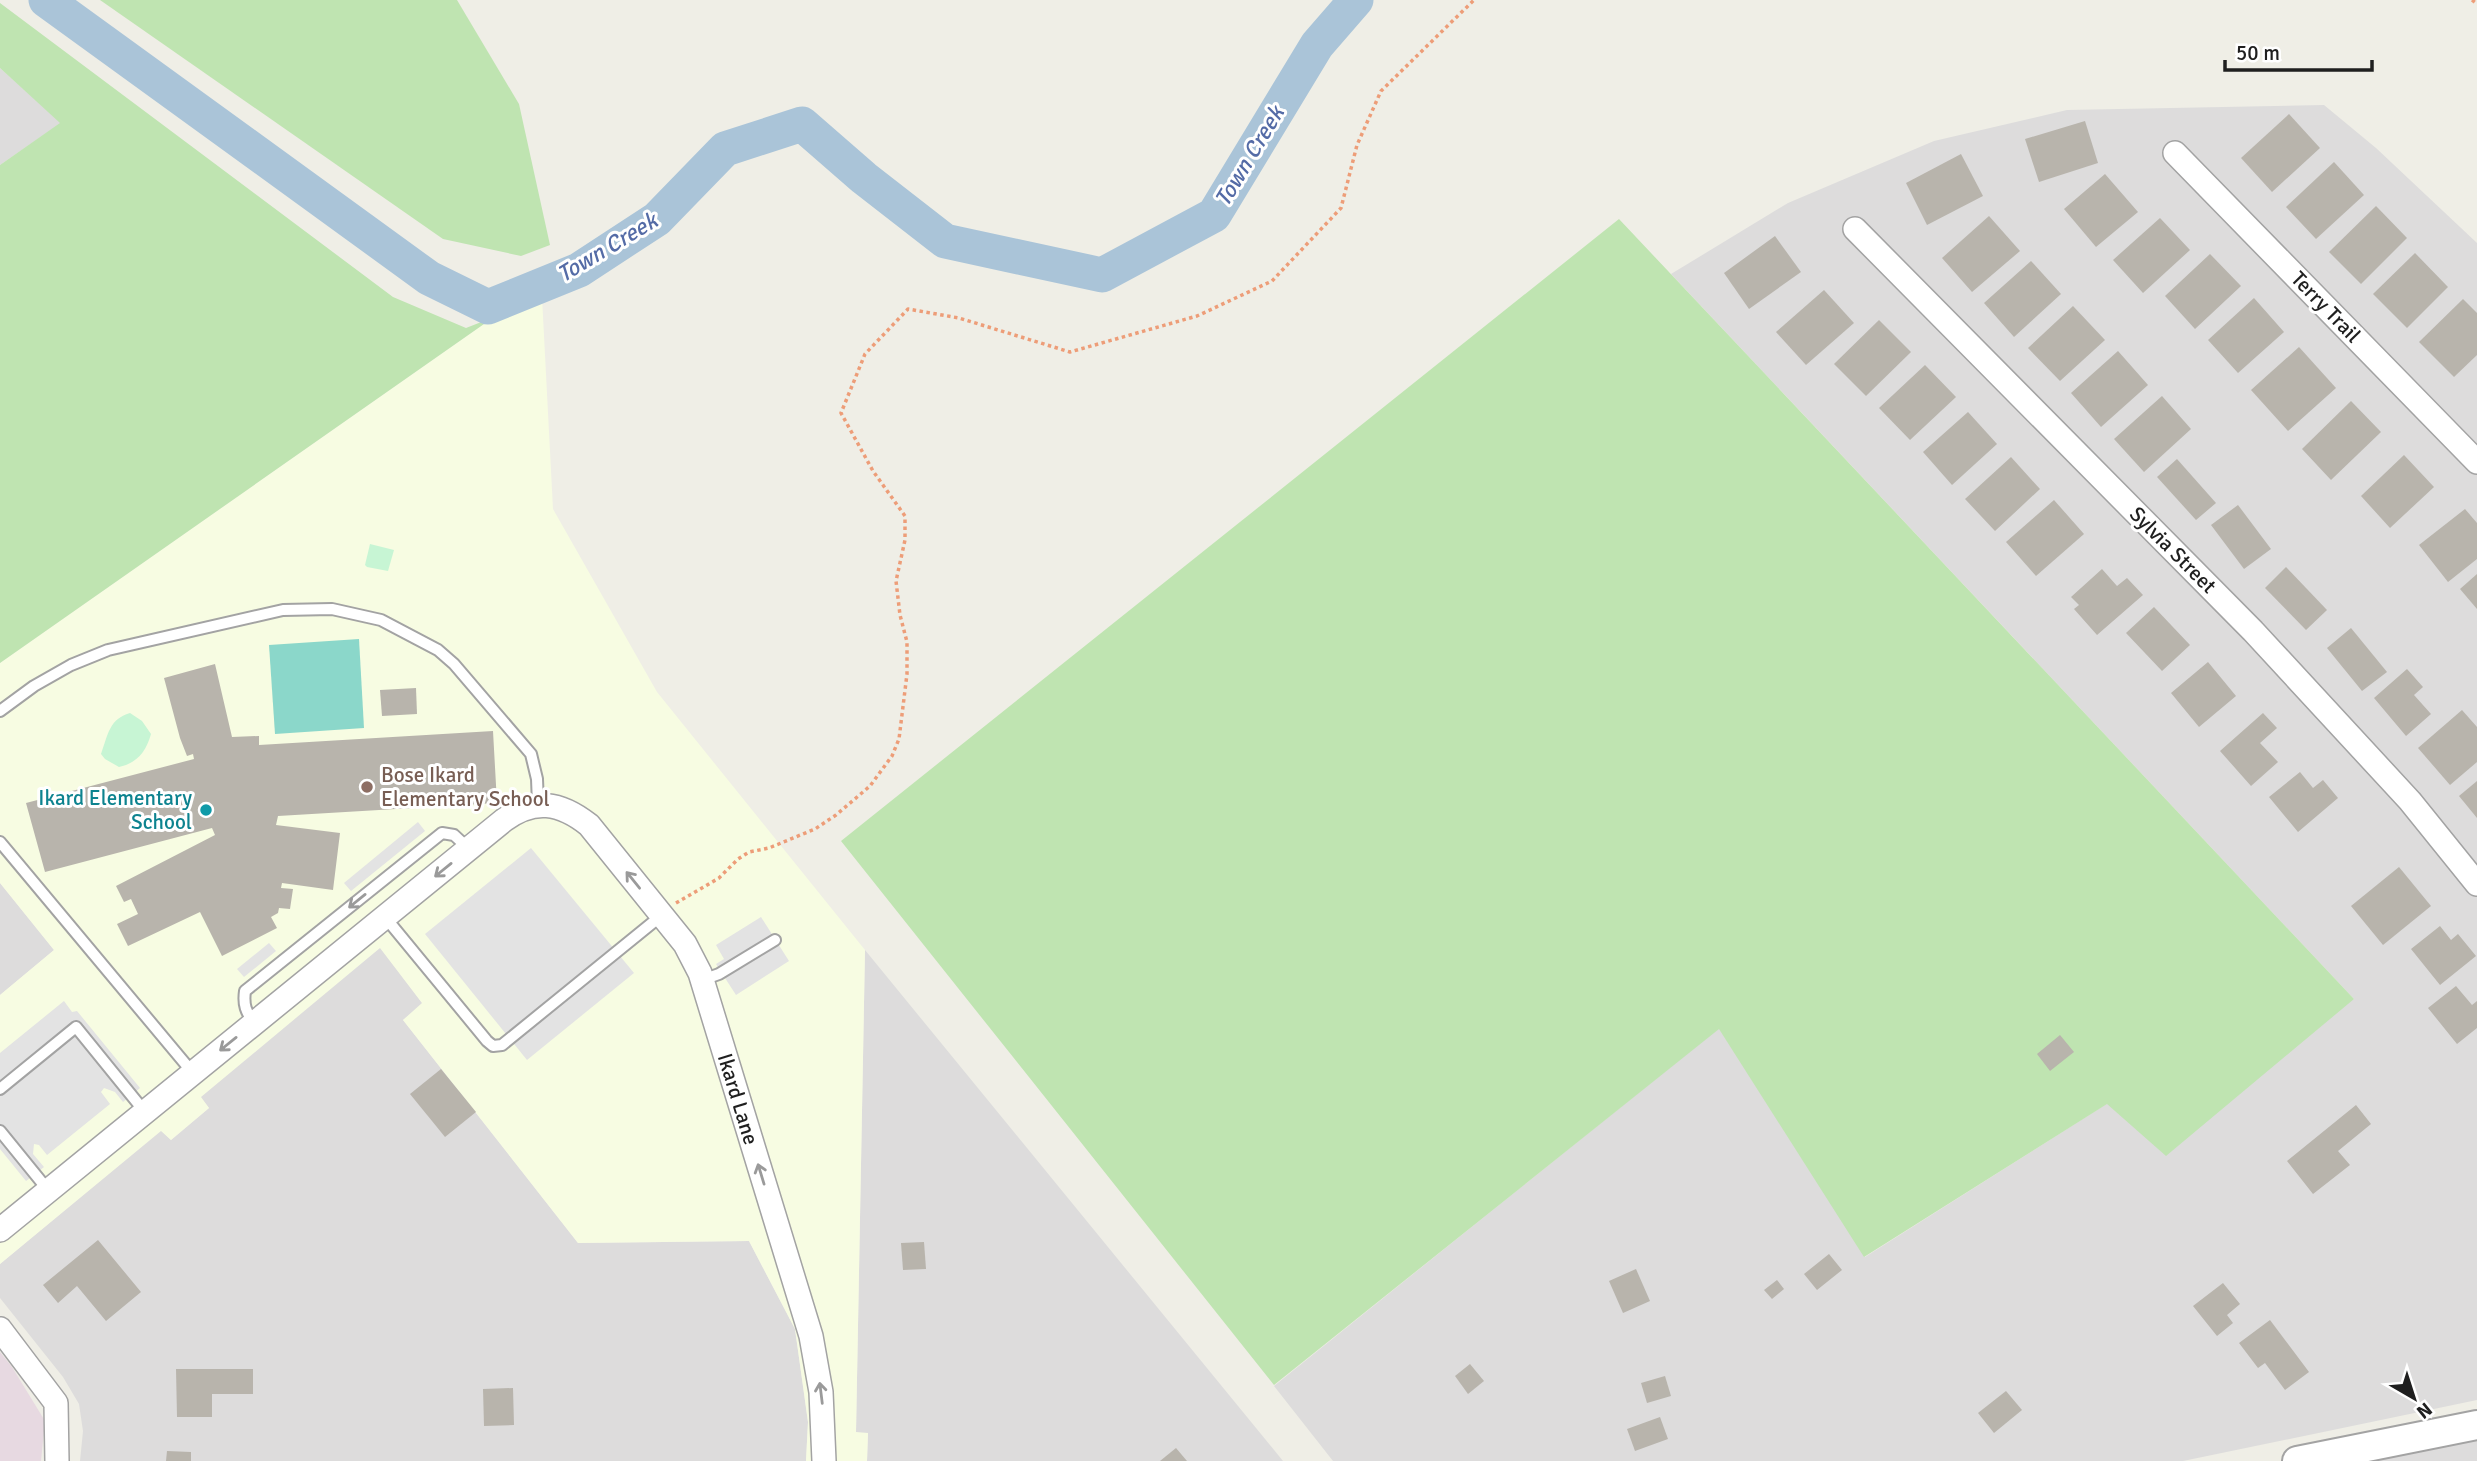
<svg xmlns="http://www.w3.org/2000/svg" width="2477" height="1461" viewBox="0 0 2477 1461" font-family="Signika,sans-serif">
  <rect width="100%" height="100%" fill="#efeee6"/>
  <!-- residential -->
  <g fill="#dddcdc">
    <path d="M 0,68 L 61,123 L 0,165 Z"/>
    <path d="M 2324,105 L 2376,148 L 2477,243 L 2477,1400 L 2183,1461 L 1333,1461 L 1274,1386 L 1719,1028 L 1865,1257 L 2108,1103 L 2354,999 L 1671,274 L 1788,203 L 1934,141 L 2067,110 Z"/>
    <path d="M 0,883 L 54,950 L 0,995 Z"/>
    <path d="M 380,947 L 423,1004 L 403,1020 L 578,1243 L 749,1241 L 795,1329 L 808,1422 L 806,1461 L 80,1461 L 83,1431 L 79,1404 L 63,1377 L 0,1298 L 0,1264 L 161,1130 L 171,1140 L 209,1108 L 200,1097 Z"/>
    <path d="M 865,950 L 1283,1461 L 867,1461 L 868,1433 L 856,1433 Z"/>
    <path d="M 2477,1440 L 2477,1461 L 2358,1461 Z"/>
  </g>
  <!-- industrial -->
  <path fill="#e7d9e1" d="M 0,1352 L 12,1367 L 45,1421 L 41,1461 L 0,1461 Z"/>
  <!-- education -->
  <path fill="#f7fce2" d="M 542,297 L 553,509 L 657,692 L 865,950 L 856,1432 L 868,1433 L 867,1461 L 806,1461 L 808,1422 L 795,1329 L 749,1241 L 578,1243 L 403,1020 L 422,1003 L 380,948 L 201,1097 L 209,1108 L 171,1140 L 161,1131 L 0,1264 L 0,995 L 54,950 L 0,883 L 0,663 L 494,317 Z"/>
  <!-- grass -->
  <g fill="#bfe4b1">
    <path d="M 100,0 L 457,0 L 519,104 L 550,245 L 521,256 L 443,239 Z"/>
    <path d="M 0,3 L 393,297 L 466,328 L 494,317 L 0,663 L 0,165 L 60,123 L 0,68 Z"/>
    <path d="M 1619,219 L 2354,999 L 2166,1156 L 2107,1104 L 1864,1257 L 1719,1029 L 1274,1385 L 841,841 Z"/>
  </g>
  <!-- park -->
  <g fill="#c7f5d4">
    <path d="M 370,544 L 394,550 L 388,571 L 367,567 L 365,565 Z"/>
    <path d="M 130,713 L 142,721 L 151,734 C 146,752 137,763 119,767 L 105,759 L 101,754 C 108,735 109,719 130,713 Z"/>
  </g>
  <!-- pitch -->
  <path fill="#8bd7ca" d="M 359,639 L 364,728 L 275,734 L 269,645 Z"/>
  <!-- parking -->
  <g fill="#e3e3e3">
    <path d="M 418,822 L 425,831 L 351,891 L 344,883 Z"/>
    <path d="M 531,848 L 634,973 L 527,1060 L 425,934 Z"/>
    <path d="M 761,917 L 789,961 L 736,995 L 716,964 L 724,959 L 716,945 Z"/>
    <path d="M 269,943 L 276,951 L 244,977 L 237,969 Z"/>
    <path d="M 64,1001 L 72,1012 L 77,1011 L 140,1088 L 123,1102 L 115,1092 L 104,1088 L 101,1092 L 110,1104 L 47,1155 L 39,1145 L 34,1144 L 33,1154 L 44,1167 L 26,1181 L 0,1149 L 0,1053 Z"/>
  </g>
  <g fill="none" stroke-linecap="round" stroke-linejoin="round">
    <!-- river -->
    <path stroke="#aac4d8" stroke-width="35" d="M 46,0 L 429,278 L 488,307 L 579,270 L 657,219 L 725,149 L 802,124 L 864,178 L 945,241 L 1102,275 L 1214,215 L 1317,45 L 1356,0"/>
  </g>
  <!-- building -->
  <g fill="#b8b4ac">
    <path d="M 2289,114 L 2320,148 L 2272,192 L 2241,158 Z"/>
    <path d="M 2085,121 L 2098,163 L 2039,182 L 2025,139 Z"/>
    <path d="M 1961,154 L 1983,196 L 1927,225 L 1906,183 Z"/>
    <path d="M 2334,162 L 2364,195 L 2316,239 L 2286,207 Z"/>
    <path d="M 2105,174 L 2138,212 L 2096,247 L 2064,209 Z"/>
    <path d="M 2376,206 L 2407,238 L 2361,284 L 2329,252 Z"/>
    <path d="M 1989,216 L 2020,251 L 1972,292 L 1942,258 Z"/>
    <path d="M 2160,218 L 2190,250 L 2143,293 L 2113,260 Z"/>
    <path d="M 1775,236 L 1801,272 L 1749,309 L 1724,273 Z"/>
    <path d="M 2415,253 L 2448,287 L 2407,328 L 2373,294 Z"/>
    <path d="M 2210,254 L 2241,286 L 2195,329 L 2165,296 Z"/>
    <path d="M 2031,261 L 2061,294 L 2014,337 L 1984,303 Z"/>
    <path d="M 1824,290 L 1854,323 L 1806,365 L 1776,332 Z"/>
    <path d="M 2254,298 L 2284,332 L 2238,373 L 2208,340 Z"/>
    <path d="M 2463,299 L 2477,313 L 2477,355 L 2454,377 L 2419,342 Z"/>
    <path d="M 2073,306 L 2105,340 L 2060,381 L 2028,348 Z"/>
    <path d="M 1879,320 L 1911,352 L 1866,396 L 1834,364 Z"/>
    <path d="M 2299,347 L 2336,388 L 2288,431 L 2251,390 Z"/>
    <path d="M 2118,351 L 2148,385 L 2101,427 L 2071,393 Z"/>
    <path d="M 1925,365 L 1956,397 L 1910,440 L 1879,408 Z"/>
    <path d="M 2162,396 L 2191,429 L 2144,472 L 2114,439 Z"/>
    <path d="M 2351,401 L 2381,432 L 2331,480 L 2302,449 Z"/>
    <path d="M 1968,412 L 1997,444 L 1952,485 L 1923,452 Z"/>
    <path d="M 2404,455 L 2434,487 L 2390,528 L 2361,496 Z"/>
    <path d="M 2011,457 L 2040,489 L 1995,531 L 1965,499 Z"/>
    <path d="M 2177,459 L 2216,503 L 2196,520 L 2157,477 Z"/>
    <path d="M 2054,500 L 2084,534 L 2036,576 L 2006,542 Z"/>
    <path d="M 2238,505 L 2271,549 L 2244,569 L 2211,525 Z"/>
    <path d="M 2465,509 L 2477,523 L 2477,559 L 2448,582 L 2419,545 Z"/>
    <path d="M 2286,567 L 2327,610 L 2306,630 L 2265,588 Z"/>
    <path d="M 2102,569 L 2117,586 L 2127,578 L 2143,595 L 2097,635 L 2074,609 L 2079,605 L 2071,597 Z"/>
    <path d="M 2477,574 L 2477,609 L 2460,589 Z"/>
    <path d="M 2154,607 L 2190,645 L 2162,671 L 2126,633 Z"/>
    <path d="M 2351,628 L 2387,672 L 2362,691 L 2327,648 Z"/>
    <path d="M 2208,662 L 2236,696 L 2199,727 L 2171,693 Z"/>
    <path d="M 215,664 L 232,737 L 259,736 L 259,745 L 493,731 L 497,803 L 278,816 L 276,825 L 340,833 L 333,890 L 282,883 L 281,888 L 293,889 L 290,909 L 279,908 L 278,913 L 271,917 L 277,928 L 222,956 L 200,912 L 128,946 L 117,924 L 138,914 L 131,899 L 124,902 L 116,886 L 215,835 L 212,828 L 45,872 L 26,803 L 194,759 L 193,754 L 187,756 L 180,738 L 164,678 Z"/>
    <path d="M 2407,669 L 2423,687 L 2414,695 L 2431,714 L 2406,736 L 2374,698 Z"/>
    <path d="M 416,688 L 417,714 L 382,716 L 380,690 Z"/>
    <path d="M 2462,710 L 2477,727 L 2477,762 L 2450,785 L 2418,748 Z"/>
    <path d="M 2263,713 L 2277,728 L 2260,743 L 2278,762 L 2251,786 L 2220,751 Z"/>
    <path d="M 2300,772 L 2313,788 L 2323,780 L 2338,798 L 2298,832 L 2269,797 Z"/>
    <path d="M 2477,781 L 2477,818 L 2459,796 Z"/>
    <path d="M 2399,867 L 2431,906 L 2383,945 L 2351,906 Z"/>
    <path d="M 2440,926 L 2451,940 L 2458,934 L 2476,956 L 2440,985 L 2411,949 Z"/>
    <path d="M 2456,986 L 2472,1005 L 2477,1001 L 2477,1028 L 2457,1044 L 2428,1008 Z"/>
    <path d="M 2060,1035 L 2074,1052 L 2050,1071 L 2037,1054 Z"/>
    <path d="M 441,1069 L 476,1112 L 445,1137 L 410,1094 Z"/>
    <path d="M 2356,1105 L 2371,1124 L 2338,1151 L 2350,1165 L 2313,1194 L 2287,1161 Z"/>
    <path d="M 98,1240 L 141,1292 L 106,1321 L 77,1286 L 58,1303 L 43,1285 Z"/>
    <path d="M 924,1242 L 926,1269 L 903,1270 L 901,1243 Z"/>
    <path d="M 1829,1254 L 1842,1270 L 1817,1290 L 1804,1274 Z"/>
    <path d="M 1636,1269 L 1650,1301 L 1623,1313 L 1609,1281 Z"/>
    <path d="M 1777,1280 L 1784,1289 L 1772,1299 L 1764,1290 Z"/>
    <path d="M 2223,1283 L 2240,1304 L 2227,1315 L 2233,1323 L 2217,1336 L 2193,1306 Z"/>
    <path d="M 2270,1320 L 2309,1372 L 2285,1390 L 2265,1363 L 2258,1368 L 2239,1343 Z"/>
    <path d="M 1470,1364 L 1484,1381 L 1468,1394 L 1455,1376 Z"/>
    <path d="M 176,1369 L 253,1369 L 253,1394 L 212,1394 L 212,1417 L 177,1417 Z"/>
    <path d="M 1665,1376 L 1671,1396 L 1647,1403 L 1641,1383 Z"/>
    <path d="M 513,1388 L 514,1425 L 484,1426 L 483,1389 Z"/>
    <path d="M 2006,1391 L 2022,1410 L 1994,1433 L 1978,1413 Z"/>
    <path d="M 1660,1417 L 1668,1439 L 1635,1451 L 1627,1429 Z"/>
    <path d="M 1176,1448 L 1187,1461 L 1160,1461 Z"/>
    <path d="M 167,1451 L 191,1452 L 191,1461 L 166,1461 Z"/>
  </g>
  <g fill="none" stroke-linecap="round" stroke-linejoin="round">
    <!-- service casing -->
    <g stroke="#a3a3a3" stroke-width="14">
      <g id="service">
        <path d="M 0,711 L 34,686 L 71,665 L 108,650 L 283,610 L 332,609 L 381,620 L 438,650 L 454,664 L 531,754 L 537,779 L 538,804"/>
        <path d="M 0,842 L 193,1073"/>
        <path d="M 385,917 L 487,1041 L 493,1046 L 502,1045 L 662,915"/>
        <path d="M 702,980 L 719,974 L 775,940"/>
        <path d="M 254,1023 C 246,1012 243,1005 245,991 L 442,833 L 454,835 L 469,849"/>
        <path d="M 0,1089 L 76,1027 L 145,1112"/>
        <path d="M 0,1131 L 48,1190"/>
      </g>
    </g>
    <!-- minor casing -->
    <g stroke="#a3a3a3" stroke-width="26">
      <g id="minor">
        <path d="M 2175,153 L 2477,462"/>
        <path d="M 1855,229 L 2253,631 L 2410,801 L 2477,884"/>
        <path d="M 0,1230 L 504,820 C 534,798 560,802 589,825 L 685,944 L 700,973 L 811,1336 L 821,1392 L 824,1461"/>
        <path d="M 0,1329 L 56,1403 L 57,1461"/>
      </g>
    </g>
    <!-- tertiary casing -->
    <g stroke="#a3a3a3" stroke-width="32">
      <path id="tertiary" d="M 2297,1461 L 2477,1425"/>
    </g>
    <!-- path -->
    <g stroke="#ed9d78" stroke-width="3.5" stroke-dasharray="3.5 3.5" stroke-linecap="butt">
      <path d="M 2472,0 L 2477,4"/>
      <path d="M 676,903 L 719,878 L 738,859 L 749,852 L 769,848 L 815,829 L 836,815 L 870,786 L 892,756 L 899,739 L 907,674 L 907,642 L 900,615 L 896,581 L 905,540 L 905,516 L 873,471 L 841,413 L 865,354 L 908,309 L 959,318 L 1070,352 L 1197,316 L 1272,281 L 1341,208 L 1357,145 L 1381,91 L 1474,0"/>
    </g>
    <!-- service -->
    <use href="#service" stroke="#fff" stroke-width="10"/>
    <!-- minor -->
    <use href="#minor" stroke="#fff" stroke-width="23"/>
    <!-- tertiary -->
    <use href="#tertiary" stroke="#fff" stroke-width="28"/>
  </g>
  <!-- one-way arrows -->
  <defs><path id="oneway-shaft" d="M-6 0H5M1.5-3L5.5 0L1.5 3" fill="none" stroke-width="1.6" stroke-linecap="round" stroke-linejoin="round" transform="scale(1.75)"/></defs>
  <g stroke="#9a9a9a">
    <use href="#oneway-shaft" transform="translate(443 870) rotate(141)"/>
    <use href="#oneway-shaft" transform="translate(633 880) rotate(-129)"/>
    <use href="#oneway-shaft" transform="translate(357 901) rotate(141)"/>
    <use href="#oneway-shaft" transform="translate(228 1044) rotate(141)"/>
    <use href="#oneway-shaft" transform="translate(761 1174) rotate(-107)"/>
    <use href="#oneway-shaft" transform="translate(821 1393) rotate(-97)"/>
  </g>
  <!-- markers -->
  <circle fill="#8d6e63" stroke="#fff" stroke-width="2.5" cx="367" cy="787" r="7"/>
  <circle fill="#0f9aa8" stroke="#fff" stroke-width="2.5" cx="206" cy="810" r="7"/>
  <g text-anchor="middle" stroke-width="6" stroke-linejoin="round" paint-order="stroke">
    <!-- street labels -->
    <g font-size="21" fill="#1f1f1f" stroke="#fff">
      <text transform="translate(2326 307) rotate(46)" y="7">Terry Trail</text>
      <text transform="translate(2173 550) rotate(45)" y="7">Sylvia Street</text>
      <text transform="translate(738 1099) rotate(73)" y="7">Ikard Lane</text>
    </g>
    <!-- education labels -->
    <g font-size="21" fill="#785e54" stroke="#fff" text-anchor="start">
      <text x="381" y="782">Bose Ikard<tspan x="381" dy="24">Elementary School</tspan></text>
    </g>
    <!-- culture labels -->
    <g font-size="21" fill="#0d838f" stroke="#fff" text-anchor="end">
      <text x="192" y="805">Ikard Elementary<tspan x="192" dy="24">School</tspan></text>
    </g>
    <!-- water labels -->
    <g font-size="23" font-style="italic" fill="#546ba6" stroke="#fff">
      <text transform="translate(1249 156) rotate(-59)" y="8">Town Creek</text>
      <text transform="translate(607 247) rotate(-31)" y="8">Town Creek</text>
    </g>
  </g>
  <!-- north arrow -->
  <g transform="translate(2414 1398) rotate(141)" stroke="#ffffff" stroke-width="5" paint-order="stroke">
  <path d="M0-5L12 26L0 18L-12 26Z" fill="#1f1f1f"/>
  <text y="-10" font-size="19" font-weight="bold" text-anchor="middle" fill="#1f1f1f">N</text>
  </g>
  <!-- scale -->
  <path d="M2225 60v10h147v-10" fill="none" stroke="#1f1f1f" stroke-width="3.5"/>
  <text x="2236" y="60" font-size="21" fill="#1f1f1f" stroke="#ffffff" stroke-width="5" paint-order="stroke">50 m</text>
</svg>
